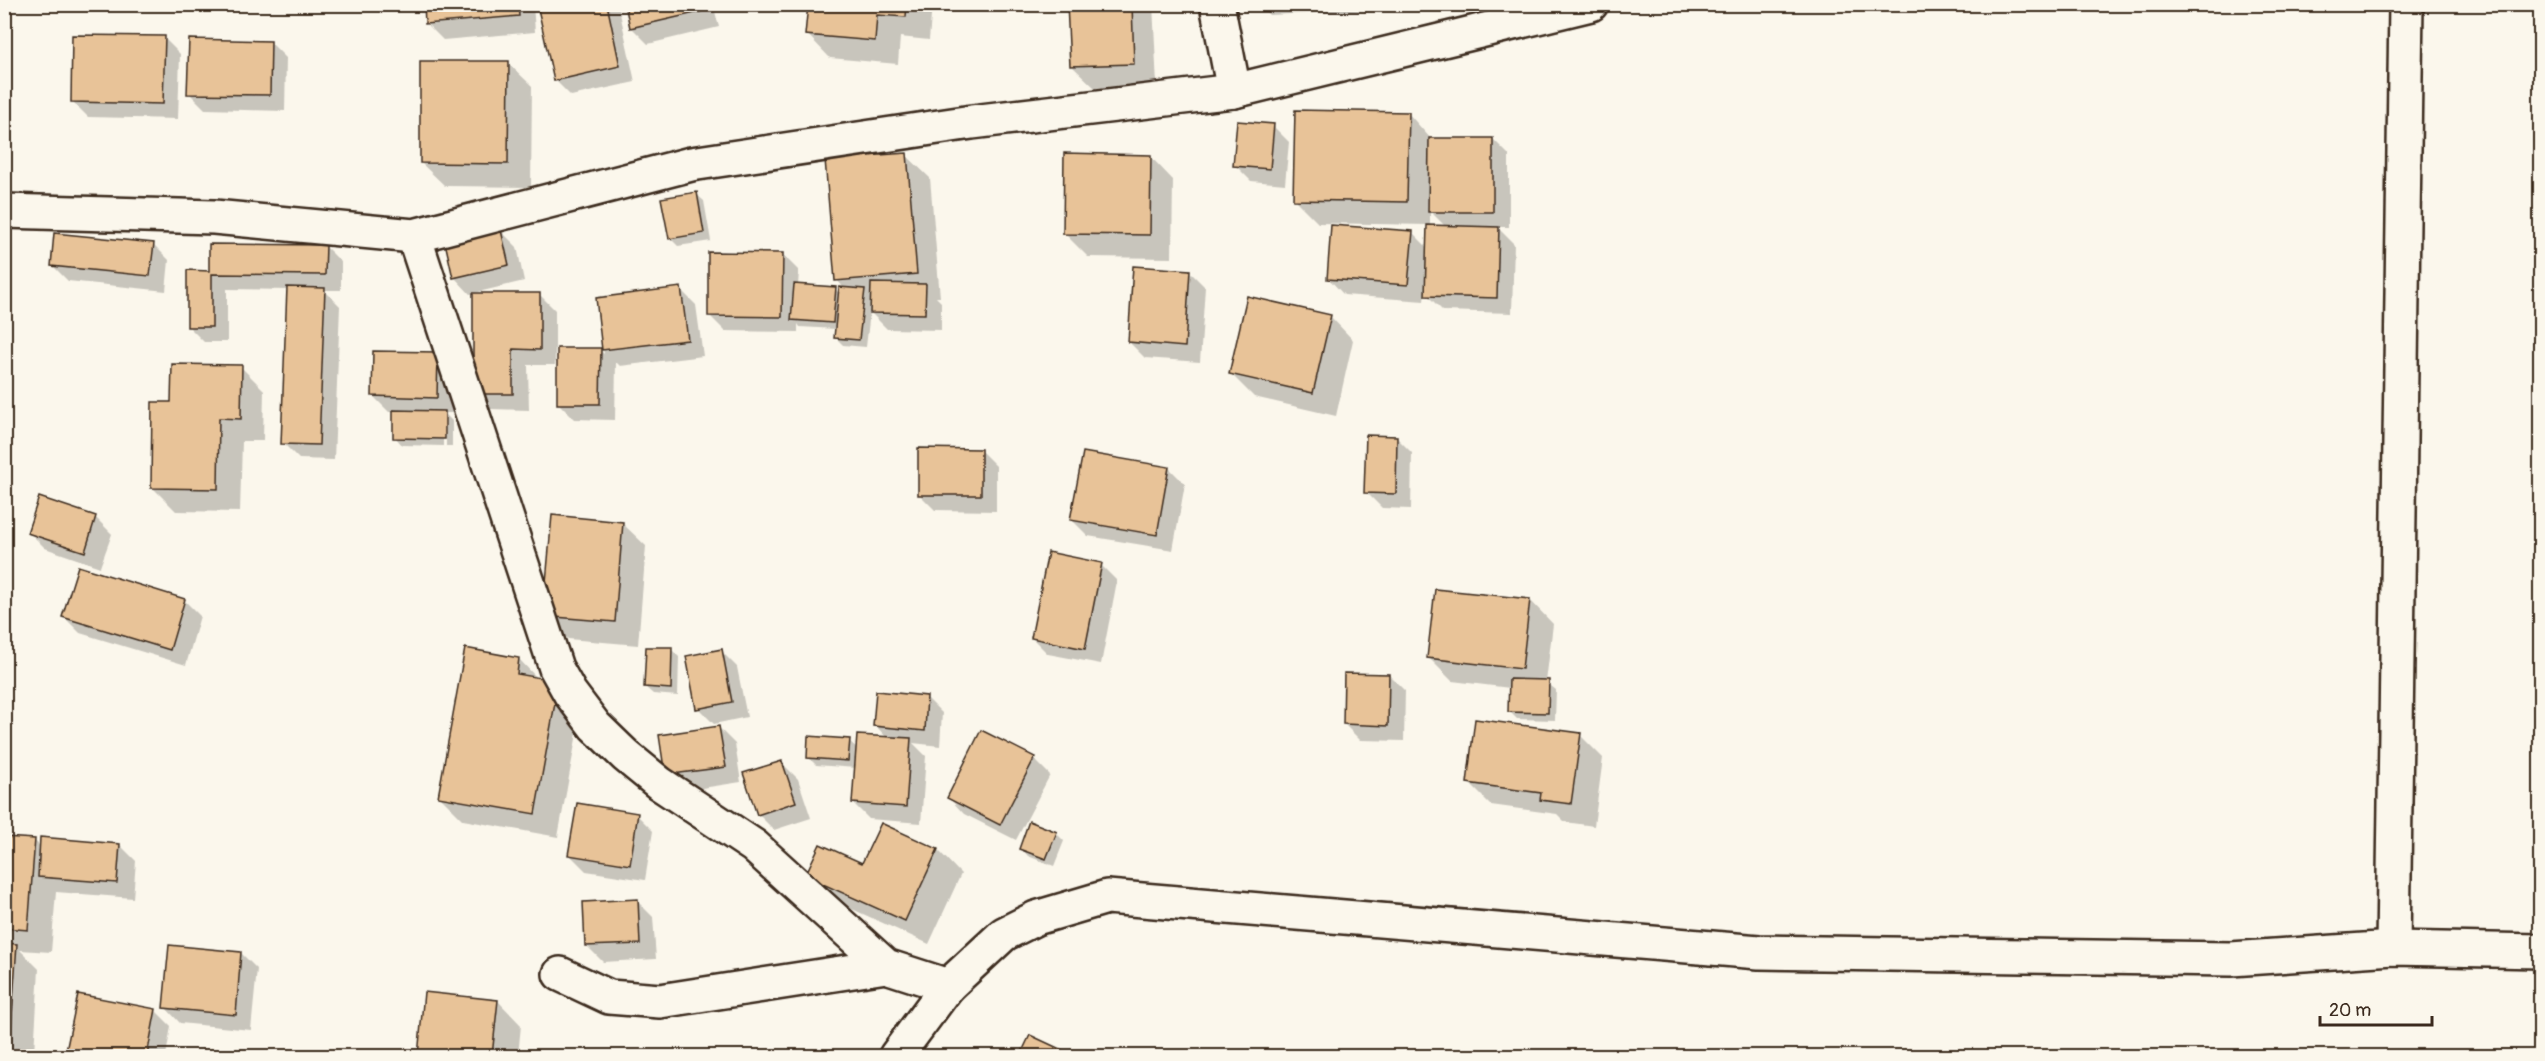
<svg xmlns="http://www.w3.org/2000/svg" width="2545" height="1061" viewBox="0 0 2545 1061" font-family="Pangolin,sans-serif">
  <rect width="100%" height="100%" fill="#fbf7ec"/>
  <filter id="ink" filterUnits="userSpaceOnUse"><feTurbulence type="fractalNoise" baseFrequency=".0167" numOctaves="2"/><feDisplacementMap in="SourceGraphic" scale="12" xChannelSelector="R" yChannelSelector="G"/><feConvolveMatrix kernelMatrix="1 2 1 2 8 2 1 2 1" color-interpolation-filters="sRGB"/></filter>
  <g filter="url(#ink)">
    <!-- shadow -->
    <g fill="#0003" fill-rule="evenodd">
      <path d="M 425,4 L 533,4 L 535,32 L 443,40 L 427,24 Z"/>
      <path d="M 539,4 L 618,4 L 635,82 L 571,96 L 555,80 Z"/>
      <path d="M 626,4 L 713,4 L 719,27 L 648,44 L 632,28 Z"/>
      <path d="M 809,4 L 932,4 L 929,40 L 900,37 L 898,64 L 830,58 L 807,34 Z"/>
      <path d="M 1069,4 L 1153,4 L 1157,86 L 1095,88 L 1071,65 Z"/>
      <path d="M 1259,4 L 1358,4 L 1359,11 L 1269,15 Z"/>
      <path d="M 164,38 L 180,54 L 178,119 L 88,117 L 72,101 Z"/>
      <path d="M 270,42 L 286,58 L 285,111 L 205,109 L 189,93 Z"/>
      <path d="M 508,63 L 532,86 L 531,187 L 445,186 L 421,163 Z"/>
      <path d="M 1408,113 L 1431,139 L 1493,139 L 1509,155 L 1509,227 L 1497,227 L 1514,244 L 1512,313 L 1443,311 L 1425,293 L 1424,301 L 1344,295 L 1329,279 L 1412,232 L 1428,248 L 1429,225 L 1318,223 L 1295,200 ZM 1430,211 L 1446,227 L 1430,226 Z"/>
      <path d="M 1273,126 L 1289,142 L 1285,184 L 1251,181 L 1235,165 Z"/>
      <path d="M 906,155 L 930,178 L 940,297 L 936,297 L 941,302 L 941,330 L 887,329 L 870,312 L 866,347 L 843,345 L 835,337 L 836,329 L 800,327 L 798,324 L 798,332 L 725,331 L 709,315 L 783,255 L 799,271 L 798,286 L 835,289 L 840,294 L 845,289 L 837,280 Z"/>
      <path d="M 1150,156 L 1173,180 L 1172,258 L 1088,257 L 1065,234 Z"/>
      <path d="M 696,194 L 704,201 L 711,241 L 678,246 L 670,238 Z"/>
      <path d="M 501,231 L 517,247 L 524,281 L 470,294 L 455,278 Z"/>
      <path d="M 153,244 L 169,260 L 166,291 L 68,281 L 52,265 Z"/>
      <path d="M 325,246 L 341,262 L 341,290 L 324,290 L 340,306 L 334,460 L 299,459 L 283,443 L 288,290 L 227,289 L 227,342 L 204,342 L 188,326 L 211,272 Z"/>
      <path d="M 1189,271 L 1205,287 L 1200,362 L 1145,358 L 1129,342 Z"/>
      <path d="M 680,289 L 696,305 L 703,356 L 620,366 L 616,362 L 615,420 L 574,419 L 558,403 L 600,350 L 604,354 L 597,299 Z"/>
      <path d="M 539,294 L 555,310 L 555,365 L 528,365 L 529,410 L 491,409 L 475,393 Z"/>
      <path d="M 1330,316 L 1353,340 L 1336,416 L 1254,397 L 1231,374 Z"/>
      <path d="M 437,354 L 453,370 L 452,413 L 444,413 L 452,421 L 452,446 L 446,446 L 446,418 L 443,418 L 443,446 L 402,445 L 395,437 L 395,412 L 389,412 L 373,396 Z"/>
      <path d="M 241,367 L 264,390 L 263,441 L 242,441 L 240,512 L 176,511 L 152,487 L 172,403 Z"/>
      <path d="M 1396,437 L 1412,453 L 1411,509 L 1382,508 L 1366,492 Z"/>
      <path d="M 980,450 L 996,466 L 996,511 L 935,510 L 919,494 Z"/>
      <path d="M 1169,468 L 1185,484 L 1173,550 L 1088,536 L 1072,520 Z"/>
      <path d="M 40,499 L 96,518 L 112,534 L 100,567 L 45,548 L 29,532 Z"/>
      <path d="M 622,523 L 646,546 L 638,645 L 568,639 L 544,615 Z"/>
      <path d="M 1101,565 L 1117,581 L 1101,664 L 1048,654 L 1032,638 Z"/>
      <path d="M 184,600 L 200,616 L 186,665 L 80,633 L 64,617 Z"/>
      <path d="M 1530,600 L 1553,624 L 1546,682 L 1556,690 L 1555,720 L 1517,719 L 1509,711 L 1510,688 L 1452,681 L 1429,658 Z"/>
      <path d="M 671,649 L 679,657 L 678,696 L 653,694 L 645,687 Z"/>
      <path d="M 721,651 L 737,667 L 747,717 L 714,724 L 698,708 Z"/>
      <path d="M 519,659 L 539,680 L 582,706 L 558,837 L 463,820 L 440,797 Z"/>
      <path d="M 1389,675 L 1405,691 L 1404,741 L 1360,740 L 1344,724 Z"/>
      <path d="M 926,697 L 942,713 L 940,746 L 913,743 L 926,756 L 921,823 L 869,819 L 853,803 L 856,768 L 816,765 L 808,757 L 849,741 L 858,749 L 888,739 L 875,725 Z"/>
      <path d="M 719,728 L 735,744 L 741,782 L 683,791 L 667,775 Z"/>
      <path d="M 1580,735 L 1603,758 L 1594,826 L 1565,822 L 1557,814 L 1491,805 L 1468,782 Z"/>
      <path d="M 1034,759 L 1050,775 L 1016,840 L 964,814 L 949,798 Z"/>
      <path d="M 782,763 L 798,779 L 811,818 L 774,830 L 758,814 Z"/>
      <path d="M 637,815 L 653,831 L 645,880 L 586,871 L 570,855 Z"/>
      <path d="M 881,825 L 938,850 L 961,874 L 929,944 L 830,899 L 807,876 L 863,865 Z"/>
      <path d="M 1056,833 L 1064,841 L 1054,866 L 1028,856 L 1021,848 Z"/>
      <path d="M 4,838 L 35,841 L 41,847 L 120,845 L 136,861 L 133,898 L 56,892 L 51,952 L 20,950 L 39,969 L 34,1053 L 4,1051 Z"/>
      <path d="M 637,901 L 653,917 L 656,959 L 603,962 L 587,946 Z"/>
      <path d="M 241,953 L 257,969 L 251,1030 L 180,1023 L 165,1007 Z"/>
      <path d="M 426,994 L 498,1001 L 521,1025 L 518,1056 L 419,1056 Z"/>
      <path d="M 79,996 L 155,1010 L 171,1026 L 166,1056 L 67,1056 Z"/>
      <path d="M 1030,1037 L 1072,1056 L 1021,1056 Z"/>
    </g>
    <!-- building -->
    <g fill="#e8c398" stroke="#3b2a1e" stroke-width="1.5">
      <path d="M 424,4 L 518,4 L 519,16 L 425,24 Z"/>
      <path d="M 537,4 L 607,4 L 620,66 L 554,81 Z"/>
      <path d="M 625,4 L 702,4 L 704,11 L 630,28 Z"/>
      <path d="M 808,4 L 907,4 L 906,17 L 877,15 L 875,41 L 805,35 Z"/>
      <path d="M 1067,4 L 1132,4 L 1134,64 L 1070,66 Z"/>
      <path d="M 72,35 L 165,36 L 163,104 L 71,102 Z"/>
      <path d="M 189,39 L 271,41 L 270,95 L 187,94 Z"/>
      <path d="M 420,61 L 509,61 L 508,164 L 420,163 Z"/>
      <path d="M 1295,110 L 1409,112 L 1407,202 L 1293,200 Z"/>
      <path d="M 1237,121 L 1274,124 L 1270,169 L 1233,166 Z"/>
      <path d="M 1429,138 L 1493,138 L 1493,212 L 1428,212 Z"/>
      <path d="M 907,153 L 917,274 L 835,281 L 825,159 Z"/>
      <path d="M 1064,153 L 1151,155 L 1150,235 L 1063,234 Z"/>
      <path d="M 697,192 L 704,233 L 669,239 L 661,198 Z"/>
      <path d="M 1331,225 L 1413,231 L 1408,285 L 1327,279 Z"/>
      <path d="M 1427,225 L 1499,227 L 1497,298 L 1425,296 Z"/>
      <path d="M 501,230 L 509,265 L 453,278 L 445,242 Z"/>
      <path d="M 54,233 L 154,243 L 150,276 L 51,266 Z"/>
      <path d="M 209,244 L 326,245 L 325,275 L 212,274 L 212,327 L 187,327 L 187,270 L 209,271 Z"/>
      <path d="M 708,252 L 783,253 L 782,317 L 708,316 Z"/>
      <path d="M 1133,266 L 1190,270 L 1185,347 L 1128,342 Z"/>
      <path d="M 871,283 L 926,284 L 925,314 L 870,313 Z"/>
      <path d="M 794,284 L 836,287 L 833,323 L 791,320 Z"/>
      <path d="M 287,287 L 325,288 L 319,445 L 281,444 Z"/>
      <path d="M 681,287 L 688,340 L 602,350 L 596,298 Z"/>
      <path d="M 839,287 L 865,289 L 859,340 L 834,338 Z"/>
      <path d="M 473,293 L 540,293 L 540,350 L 513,349 L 513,394 L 473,394 Z"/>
      <path d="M 1247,296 L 1331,315 L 1313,393 L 1229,374 Z"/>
      <path d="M 557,348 L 601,348 L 600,404 L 557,404 Z"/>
      <path d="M 373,351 L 438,352 L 437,398 L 372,396 Z"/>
      <path d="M 172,364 L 242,365 L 241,419 L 219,418 L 218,489 L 151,488 L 152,402 L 171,402 Z"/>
      <path d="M 393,410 L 445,411 L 445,439 L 393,438 Z"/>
      <path d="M 1366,435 L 1397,436 L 1396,494 L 1364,493 Z"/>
      <path d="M 918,448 L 981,449 L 981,495 L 918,495 Z"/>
      <path d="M 1083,452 L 1169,467 L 1157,535 L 1070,520 Z"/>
      <path d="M 39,497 L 96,516 L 85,552 L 27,533 Z"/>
      <path d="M 552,515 L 623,522 L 615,622 L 543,616 Z"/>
      <path d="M 1048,552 L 1102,563 L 1085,649 L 1031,638 Z"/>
      <path d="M 78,566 L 185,599 L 170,650 L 62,617 Z"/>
      <path d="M 1435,589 L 1530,599 L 1522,669 L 1427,658 Z"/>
      <path d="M 646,647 L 672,647 L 671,689 L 644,687 Z"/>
      <path d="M 465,648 L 519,658 L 517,674 L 559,681 L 535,814 L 438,797 Z"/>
      <path d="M 722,649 L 732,702 L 696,709 L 686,656 Z"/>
      <path d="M 1344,673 L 1389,674 L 1388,726 L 1343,724 Z"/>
      <path d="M 1509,679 L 1549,680 L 1548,713 L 1508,712 Z"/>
      <path d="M 876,691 L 927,696 L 925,731 L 873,726 Z"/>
      <path d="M 1475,719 L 1581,733 L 1571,804 L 1540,800 L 1541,793 L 1467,783 Z"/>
      <path d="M 719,726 L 726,767 L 665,775 L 659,735 Z"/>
      <path d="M 981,730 L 1035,757 L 1000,825 L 947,798 Z"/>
      <path d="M 857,735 L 911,738 L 906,807 L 852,803 Z"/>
      <path d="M 808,736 L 850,739 L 848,761 L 807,758 Z"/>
      <path d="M 782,761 L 796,802 L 757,815 L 743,773 Z"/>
      <path d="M 577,803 L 638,813 L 630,865 L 568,855 Z"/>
      <path d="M 1029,821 L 1057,832 L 1046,859 L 1019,849 Z"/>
      <path d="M 881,823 L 938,849 L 905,921 L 805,876 L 820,844 L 862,863 Z"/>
      <path d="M 4,837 L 35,839 L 28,930 L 4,928 Z"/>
      <path d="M 40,837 L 120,844 L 117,883 L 38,877 Z"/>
      <path d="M 638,899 L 640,944 L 585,946 L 583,902 Z"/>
      <path d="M 4,943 L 17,944 L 11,1030 L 4,1030 Z"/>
      <path d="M 169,945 L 241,952 L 236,1015 L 163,1008 Z"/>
      <path d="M 424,992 L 498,1000 L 492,1056 L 418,1056 Z"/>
      <path d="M 78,994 L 156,1009 L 147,1056 L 65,1056 Z"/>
      <path d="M 1030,1035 L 1075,1056 L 1020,1056 Z"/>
    </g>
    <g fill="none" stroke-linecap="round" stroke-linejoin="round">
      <!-- street casing -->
      <g stroke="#3b2a1e" stroke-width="38">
        <g id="street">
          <path d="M 1217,4 L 1234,91"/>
          <path d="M 4,211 L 214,217 L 414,236 L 691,164 L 972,122 L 1234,91 L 1591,4"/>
          <path d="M 414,236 L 556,668 L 570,693 L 595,726 L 626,756 L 659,783 L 754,846 L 886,966 L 948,986 L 1004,934 L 1036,918 L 1107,897 L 1759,952 L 2231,959 L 2393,948 L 2540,951"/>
          <path d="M 2393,948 L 2406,4"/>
          <path d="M 560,974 L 609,997 L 660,1001 L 886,966"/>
          <path d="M 896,1056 L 948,986"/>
        </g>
      </g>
      <!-- street -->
      <use href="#street" stroke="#fbf7ec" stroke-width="33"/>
    </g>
  </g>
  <!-- margin -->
  <rect width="2545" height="1061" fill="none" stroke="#fbf7ec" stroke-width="24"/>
  <rect x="12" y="12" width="2521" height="1037" fill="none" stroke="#3b2a1e" stroke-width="2" filter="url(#ink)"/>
  <!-- scale -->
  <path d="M2320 1016v9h112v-9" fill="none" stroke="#3b2a1e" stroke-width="3"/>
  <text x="2329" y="1016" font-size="18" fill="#3b2a1e" stroke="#fbf7ec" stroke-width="4.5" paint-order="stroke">20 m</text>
</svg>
